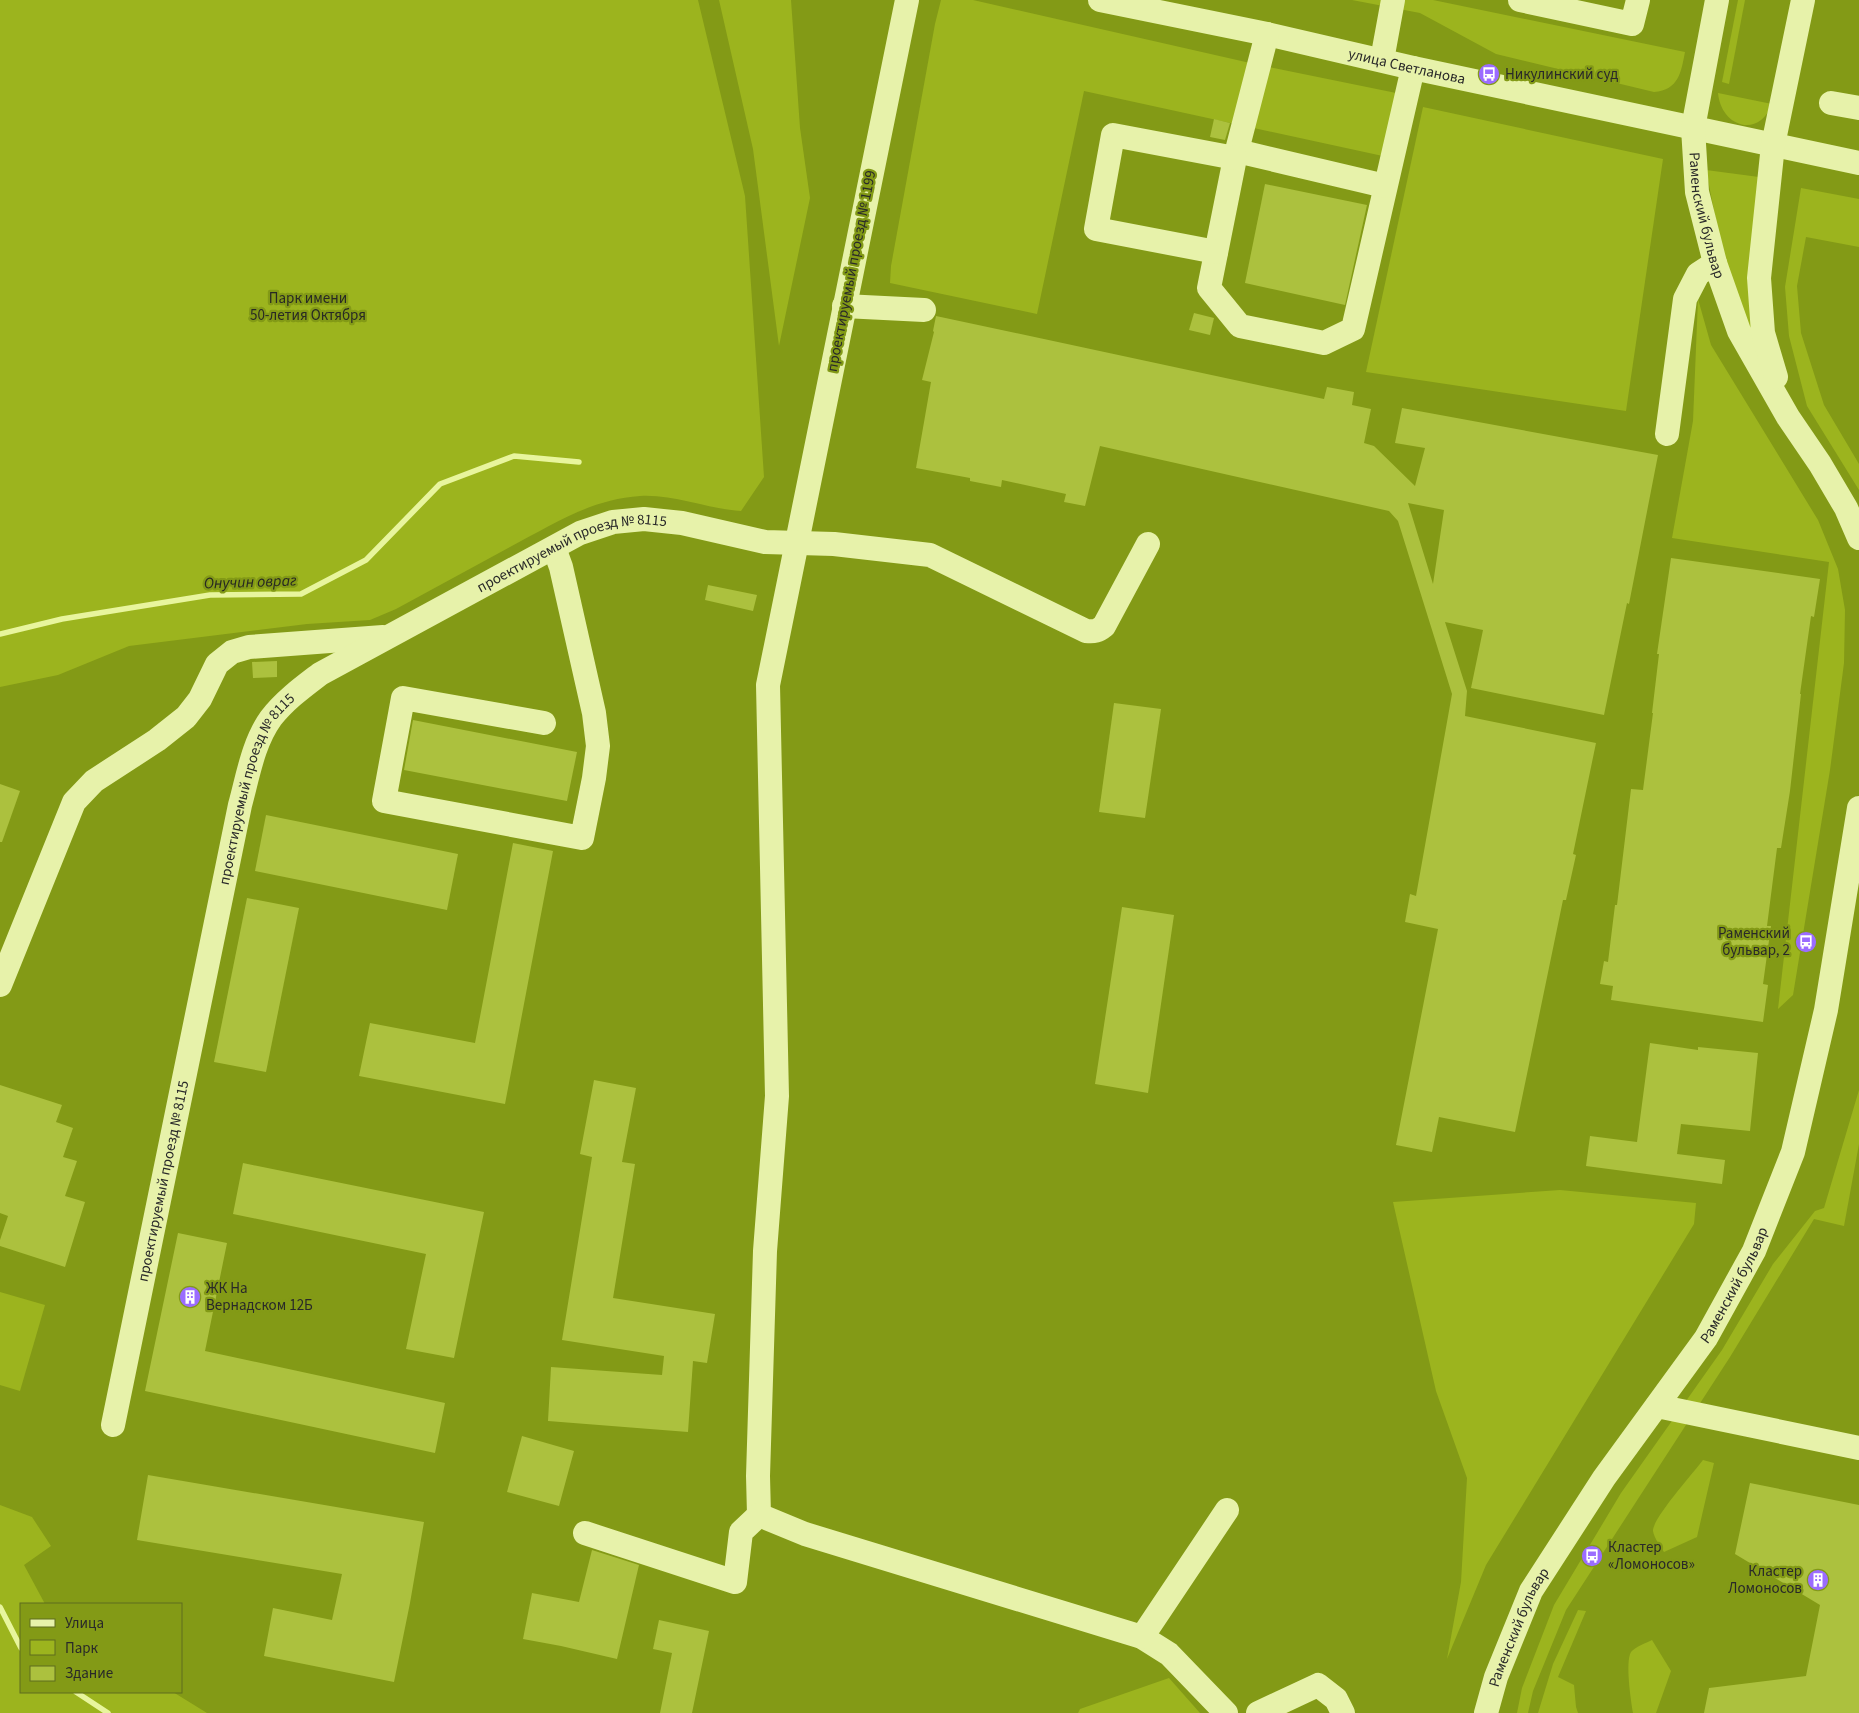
<svg xmlns="http://www.w3.org/2000/svg" width="1859" height="1713" viewBox="0 0 1859 1713" font-family="'Source Sans 3',sans-serif">
  <rect width="100%" height="100%" fill="#839a16"/>
  <!-- green -->
  <g fill="#9cb41e">
    <path d="M 0,0 L 698,0 L 745,196 L 764,477 L 741,511 C 707,509 674,494 640,496 C 591,499 552,525 510,547 C 472,568 434,588 396,609 L 370,620 L 307,624 L 129,646 L 58,675 L 0,687 Z"/>
    <path d="M 719,0 L 791,0 L 800,128 L 810,198 L 779,346 L 753,149 Z"/>
    <path d="M 941,0 L 973,0 L 1259,65 L 1406,95 L 1392,158 L 1084,91 L 1037,314 L 890,283 L 891,266 L 935,24 Z"/>
    <path d="M 1352,0 L 1433,0 L 1685,52 C 1681,72 1679,90 1654,92 L 1496,54 L 1420,13 Z"/>
    <path d="M 1738,0 L 1745,0 L 1729,84 L 1722,82 Z"/>
    <path d="M 1718,93 L 1772,104 C 1759,139 1721,127 1718,93 Z"/>
    <path d="M 1423,107 L 1663,159 L 1626,411 L 1366,372 Z"/>
    <path d="M 1706,170 L 1759,177 L 1756,333 L 1748,332 L 1724,261 Z"/>
    <path d="M 1801,188 L 1859,199 L 1859,247 L 1806,237 L 1797,286 L 1801,333 L 1824,405 L 1859,464 L 1859,490 L 1807,406 L 1789,336 L 1785,287 Z"/>
    <path d="M 1698,299 L 1711,345 L 1818,520 L 1838,569 L 1845,610 L 1844,663 L 1830,770 L 1793,995 L 1778,1009 L 1829,562 L 1672,538 L 1693,421 Z"/>
    <path d="M 1859,1090 L 1859,1144 L 1844,1226 L 1814,1219 L 1730,1357 L 1566,1610 L 1533,1691 L 1528,1713 L 1517,1713 L 1522,1688 L 1554,1605 L 1621,1493 L 1722,1350 L 1773,1264 L 1815,1211 L 1824,1208 Z"/>
    <path d="M 1560,1190 L 1696,1203 L 1694,1224 L 1486,1565 L 1447,1659 L 1461,1582 L 1467,1478 L 1436,1391 L 1393,1202 Z"/>
    <path d="M 0,1292 L 45,1305 L 20,1391 L 0,1385 Z"/>
    <path d="M 1703,1460 L 1714,1463 L 1697,1537 L 1664,1552 C 1661,1547 1654,1538 1653,1531 C 1652,1519 1694,1472 1703,1460 Z"/>
    <path d="M 0,1505 L 32,1517 L 51,1546 L 24,1565 L 45,1604 L 21,1604 L 21,1692 L 173,1692 L 207,1713 L 0,1713 Z"/>
    <path d="M 1578,1610 L 1586,1611 L 1558,1677 L 1574,1685 L 1576,1707 L 1578,1713 L 1538,1713 L 1553,1664 Z"/>
    <path d="M 1652,1640 L 1671,1671 L 1656,1713 L 1633,1713 C 1631,1701 1625,1662 1631,1652 C 1635,1647 1646,1643 1652,1640 Z"/>
    <path d="M 1169,1678 L 1200,1713 L 1078,1713 L 1080,1709 Z"/>
  </g>
  <g fill="none" stroke-linecap="round" stroke-linejoin="round">
    <!-- stream -->
    <g stroke="#e8f59d" stroke-width="5.5">
      <path d="M 0,634 L 62,619 L 210,595 L 301,594 L 366,560 L 440,484 L 514,456 L 579,462"/>
      <path d="M 0,1607 L 21,1648"/>
      <path d="M 76,1692 L 108,1713"/>
    </g>
  </g>
  <!-- building -->
  <g fill="#acc13e" fill-rule="evenodd">
    <path d="M 1214,119 L 1230,123 L 1225,140 L 1210,137 Z"/>
    <path d="M 1265,184 L 1367,205 L 1345,305 L 1245,283 Z"/>
    <path d="M 1194,313 L 1214,318 L 1210,335 L 1189,330 Z"/>
    <path d="M 936,316 L 1324,399 L 1327,387 L 1354,392 L 1352,405 L 1371,409 L 1364,443 L 1374,446 L 1415,486 L 1425,448 L 1395,443 L 1402,408 L 1658,455 L 1629,604 L 1627,603 L 1604,715 L 1471,688 L 1483,630 L 1445,622 L 1467,691 L 1465,716 L 1596,743 L 1573,854 L 1576,855 L 1566,900 L 1563,900 L 1515,1132 L 1439,1117 L 1432,1152 L 1396,1145 L 1438,929 L 1405,922 L 1410,894 L 1416,896 L 1452,694 L 1398,521 L 1389,511 L 1100,446 L 1085,506 L 1064,502 L 1066,494 L 1002,480 L 1001,487 L 970,481 L 970,478 L 916,468 L 931,382 L 922,380 L 934,332 L 933,331 ZM 1408,503 L 1444,510 L 1433,584 Z"/>
    <path d="M 1671,558 L 1820,579 L 1814,617 L 1811,616 L 1800,694 L 1801,694 L 1790,791 L 1781,848 L 1777,848 L 1767,926 L 1771,926 L 1763,984 L 1768,985 L 1763,1022 L 1611,1000 L 1613,986 L 1600,984 L 1604,961 L 1608,962 L 1615,905 L 1617,905 L 1631,789 L 1643,790 L 1653,713 L 1652,713 L 1659,654 L 1657,654 Z"/>
    <path d="M 708,585 L 757,595 L 753,611 L 705,600 Z"/>
    <path d="M 277,661 L 277,677 L 253,678 L 252,662 Z"/>
    <path d="M 1114,703 L 1161,709 L 1145,818 L 1099,812 Z"/>
    <path d="M 413,720 L 577,752 L 567,801 L 404,770 Z"/>
    <path d="M 0,784 L 20,791 L 2,842 L 0,842 Z"/>
    <path d="M 266,815 L 458,854 L 447,910 L 255,871 Z"/>
    <path d="M 513,843 L 553,851 L 505,1104 L 359,1076 L 370,1023 L 475,1043 Z"/>
    <path d="M 247,898 L 299,908 L 266,1072 L 214,1062 Z"/>
    <path d="M 1122,907 L 1174,915 L 1148,1093 L 1095,1084 Z"/>
    <path d="M 1650,1043 L 1698,1050 L 1698,1047 L 1758,1053 L 1750,1131 L 1681,1124 L 1677,1154 L 1725,1160 L 1722,1184 L 1586,1166 L 1590,1136 L 1637,1142 Z"/>
    <path d="M 594,1080 L 636,1088 L 622,1162 L 635,1164 L 613,1298 L 715,1314 L 707,1363 L 693,1361 L 688,1432 L 548,1421 L 551,1367 L 662,1375 L 664,1356 L 562,1340 L 592,1157 L 580,1154 Z"/>
    <path d="M 0,1085 L 62,1105 L 56,1122 L 73,1128 L 63,1157 L 77,1161 L 65,1196 L 85,1202 L 65,1267 L 0,1246 L 0,1240 L 8,1216 L 0,1213 Z"/>
    <path d="M 243,1163 L 484,1212 L 454,1358 L 406,1349 L 426,1254 L 233,1214 Z"/>
    <path d="M 178,1233 L 227,1243 L 205,1351 L 445,1403 L 435,1453 L 145,1391 Z"/>
    <path d="M 522,1436 L 574,1451 L 559,1506 L 507,1492 Z"/>
    <path d="M 148,1475 L 424,1522 L 410,1603 L 394,1682 L 264,1656 L 273,1608 L 332,1620 L 342,1574 L 137,1540 Z"/>
    <path d="M 1750,1483 L 1859,1505 L 1859,1713 L 1704,1713 L 1709,1688 L 1806,1676 L 1820,1605 L 1735,1554 Z"/>
    <path d="M 592,1550 L 639,1565 L 617,1659 L 561,1646 L 523,1639 L 532,1593 L 579,1602 Z"/>
    <path d="M 659,1620 L 709,1631 L 692,1713 L 660,1713 L 672,1653 L 653,1649 Z"/>
  </g>
  <g fill="none" stroke-linecap="round" stroke-linejoin="round">
    <!-- minor -->
    <g stroke="#e7f2aa" stroke-width="24">
      <path d="M 907,0 L 768,685 L 777,1096 L 765,1251 L 758,1476 L 759,1515 L 805,1534 L 1142,1637 L 1169,1654 L 1226,1713"/>
      <path id="s1" d="M 1100,0 L 1267,34 L 1413,68 L 1859,163"/>
      <path d="M 1520,0 L 1632,24 L 1638,0"/>
      <path id="s2" d="M 1717,0 L 1693,128 L 1697,192 L 1715,263 L 1739,331 L 1788,417 L 1820,464 L 1846,508 L 1859,538"/>
      <path d="M 1267,34 L 1235,158 L 1209,288 L 1240,326 L 1324,343 L 1353,329 L 1413,68"/>
      <path d="M 1382,60 L 1393,0"/>
      <path d="M 1831,103 L 1859,108"/>
      <path d="M 1237,151 L 1385,186"/>
      <path d="M 1216,252 L 1096,229 L 1113,135 L 1235,158"/>
      <path d="M 844,306 L 924,310"/>
      <path d="M 1776,377 L 1763,333 L 1759,278 L 1773,145 L 1803,0"/>
      <path d="M 1667,434 L 1685,299 L 1698,274 L 1715,263"/>
      <path d="M 544,723 L 403,698 L 384,801 L 582,838 L 594,778 L 598,746 L 594,713 L 561,567 L 554,548"/>
      <path d="M 0,985 L 74,802 L 94,781 L 157,740 L 186,717 L 200,699 L 217,664 L 232,652 L 249,647 L 383,637"/>
      <path d="M 1657,1406 L 1859,1448"/>
      <path id="s3" d="M 113,1425 L 240,805 C 248,776 253,743 271,718 C 285,700 303,687 320,674 L 580,533 L 613,522 L 644,519 L 682,523 L 765,542 L 834,544 L 930,555 L 1086,631 C 1094,632 1098,631 1104,626 L 1148,544"/>
      <path d="M 585,1533 L 735,1582 L 741,1532 L 759,1515"/>
      <path d="M 1142,1637 L 1227,1510"/>
      <path d="M 1258,1713 L 1318,1685 L 1336,1699 L 1343,1713"/>
      <path id="s4" d="M 1486,1713 L 1496,1677 L 1531,1591 L 1604,1478 L 1706,1338 L 1754,1251 L 1793,1152 L 1826,1010 L 1859,808"/>
    </g>
  </g>
  <!-- icons -->
  <defs>
    <g id="bus-disc" transform="scale(1.125)"><circle r="9.5" fill="#9b6cff" stroke="#839a16"/><path d="M-5-6H5V4H4V6H2V4H-2V6H-4V4H-5ZM-3.5-4V0h7V-4ZM-3.5 1.2v1.5H-2V1.2ZM2 1.2v1.5H3.5V1.2Z" fill="#fff"/></g>
    <g id="building-disc" transform="scale(1.125)"><circle r="9.5" fill="#9b6cff" stroke="#839a16"/><path d="M-4-6H4V6H1V3H-1V6H-4ZM-2.5-4.3h1.7v1.8h-1.7ZM.8-4.3h1.7v1.8H.8ZM-2.5-1h1.7V.8h-1.7ZM.8-1h1.7V.8H.8Z" fill="#fff"/></g>
  </defs>
  <g fill-rule="evenodd">
    <use href="#bus-disc" x="1489" y="74"/>
    <use href="#bus-disc" x="1806" y="942"/>
    <use href="#building-disc" x="190" y="1297"/>
    <use href="#bus-disc" x="1592" y="1556"/>
    <use href="#building-disc" x="1818" y="1580"/>
  </g>
  <g text-anchor="middle" stroke-width="4.5" stroke-linejoin="round" paint-order="stroke">
    <!-- street labels -->
    <g font-size="15" fill="#292929" stroke="#839a16">
      <text dy="5" stroke="none"><textPath href="#s1" startOffset="314">улица Светланова</textPath></text>
      <text dy="5" stroke="none"><textPath href="#s2" startOffset="219">Раменский бульвар</textPath></text>
      <text transform="translate(851 271) rotate(-79)" y="5">проектируемый проезд № 1199</text>
      <text dy="5" stroke="none"><textPath href="#s3" startOffset="1074">проектируемый проезд № 8115</textPath></text>
      <text dy="5" stroke="none"><textPath href="#s3" startOffset="654">проектируемый проезд № 8115</textPath></text>
      <text dy="5" stroke="none"><textPath href="#s3" startOffset="249">проектируемый проезд № 8115</textPath></text>
      <text dy="5" stroke="none"><textPath href="#s4" startOffset="498">Раменский бульвар</textPath></text>
      <text dy="5" stroke="none"><textPath href="#s4" startOffset="92">Раменский бульвар</textPath></text>
    </g>
    <!-- poi labels -->
    <g font-size="15" fill="#292929" stroke="#839a16" text-anchor="start">
      <text x="1505" y="79">Никулинский суд</text>
      <text x="1790" y="938" text-anchor="end">Раменский<tspan x="1790" dy="17">бульвар, 2</tspan></text>
      <text x="206" y="1293">ЖК На<tspan x="206" dy="17">Вернадском 12Б</tspan></text>
      <text x="1608" y="1552">Кластер<tspan x="1608" dy="17">«Ломоносов»</tspan></text>
      <text x="1802" y="1576" text-anchor="end">Кластер<tspan x="1802" dy="17">Ломоносов</tspan></text>
    </g>
    <!-- park labels -->
    <g font-size="15" fill="#282924" stroke="#839a16">
      <text x="308" y="303">Парк имени<tspan x="308" dy="17">50-летия Октября</tspan></text>
    </g>
    <!-- water labels -->
    <g font-size="16" font-style="italic" fill="#272822" stroke="#839a16">
      <text transform="translate(250 581) rotate(-2)" y="6">Онучин овраг</text>
    </g>
  </g>
  <!-- legend -->
  <rect x="20" y="1603" width="162" height="90" fill="#839a16" stroke="#5f6d1e"/>
  <rect x="30" y="1619" width="25" height="8" fill="#e7f2aa" stroke="#5f6d1e"/>
  <text x="65" y="1628" font-size="15" fill="#292929">Улица</text>
  <rect x="30" y="1640" width="25" height="15" fill="#9cb41e" stroke="#5f6d1e"/>
  <text x="65" y="1653" font-size="15" fill="#292929">Парк</text>
  <rect x="30" y="1666" width="25" height="15" fill="#acc13e" stroke="#5f6d1e"/>
  <text x="65" y="1678" font-size="15" fill="#292929">Здание</text>
</svg>
